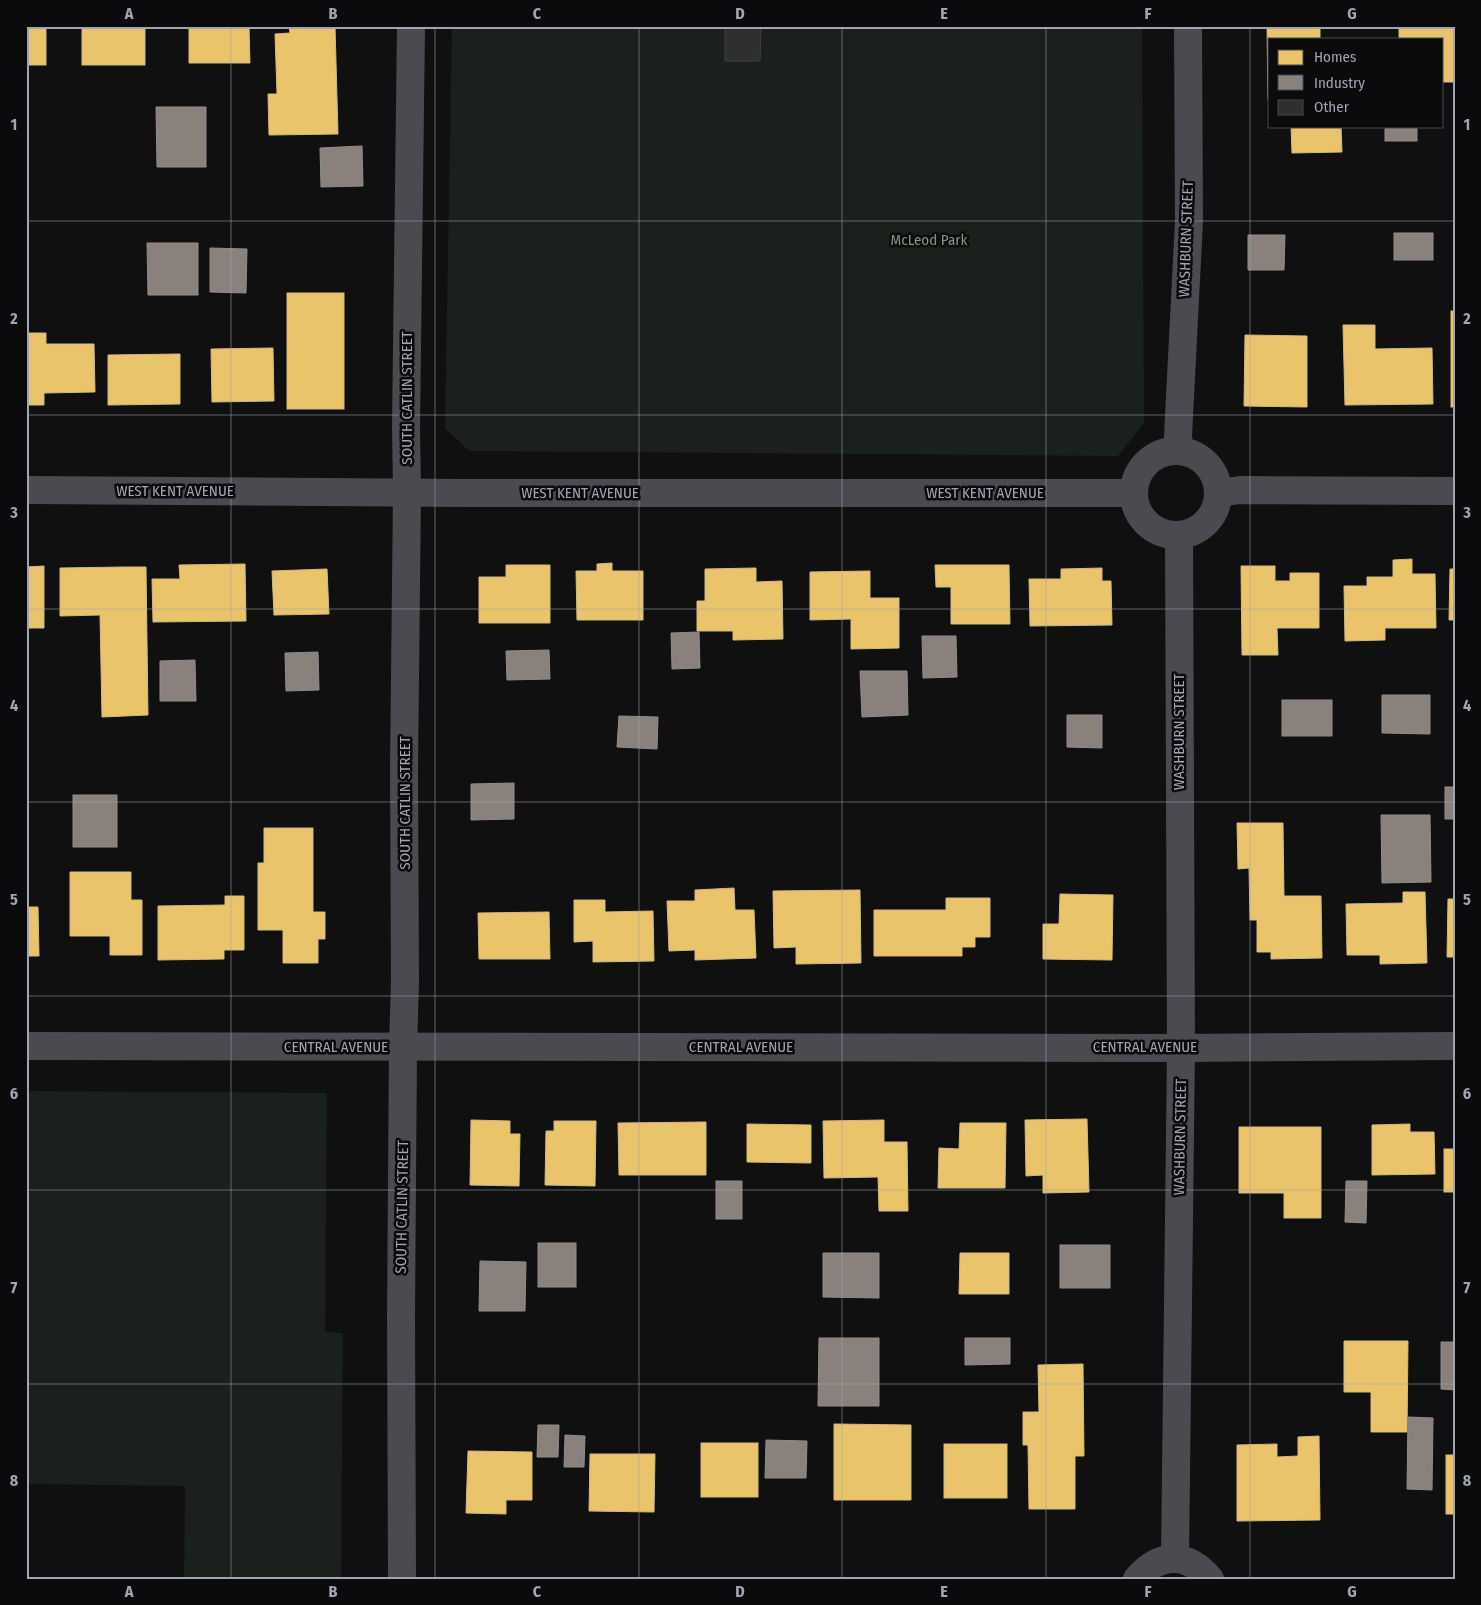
<svg xmlns="http://www.w3.org/2000/svg" width="1481" height="1605" viewBox="0 0 1481 1605" font-family="'Fira Sans Condensed',sans-serif">
  <rect width="100%" height="100%" fill="#101010"/>
  <!-- green -->
  <g fill="#1a201b">
    <path d="M 452,26 L 1142,26 L 1144,423 L 1118,456 L 469,451 L 445,428 Z"/>
    <path d="M 26,1091 L 327,1093 L 325,1332 L 343,1333 L 341,1579 L 184,1579 L 185,1486 L 26,1484 Z"/>
  </g>
  <!-- homes -->
  <g fill="#e9c46a" stroke="#d3ba7f">
    <rect x="26" y="26" width="20" height="39"/>
    <rect x="82" y="26" width="63" height="39"/>
    <path d="M 189,26 L 249,26 L 250,63 L 189,63 Z"/>
    <path d="M 289,26 L 335,26 L 338,134 L 269,135 L 268,94 L 277,94 L 275,34 L 290,33 Z"/>
    <path d="M 1399,26 L 1455,26 L 1455,82 L 1442,82 L 1442,39 L 1399,39 Z"/>
    <path d="M 1320,27 L 1320,39 L 1270,39 L 1270,100 L 1268,100 L 1267,28 Z"/>
    <path d="M 1291,126 L 1341,126 L 1342,152 L 1292,153 Z"/>
    <rect x="287" y="293" width="57" height="116"/>
    <rect x="1451" y="311" width="4" height="96"/>
    <path d="M 1343,325 L 1375,325 L 1375,349 L 1432,348 L 1433,404 L 1345,405 Z"/>
    <path d="M 26,333 L 46,333 L 46,344 L 94,344 L 95,392 L 44,393 L 44,405 L 26,405 Z"/>
    <path d="M 1245,335 L 1307,336 L 1307,407 L 1244,406 Z"/>
    <path d="M 273,348 L 274,401 L 212,402 L 211,349 Z"/>
    <path d="M 180,354 L 180,404 L 108,405 L 108,355 Z"/>
    <path d="M 1412,559 L 1412,574 L 1435,574 L 1436,628 L 1385,628 L 1385,640 L 1345,641 L 1344,586 L 1367,586 L 1367,577 L 1393,577 L 1393,560 Z"/>
    <path d="M 612,563 L 612,571 L 643,571 L 643,620 L 577,620 L 576,571 L 597,571 L 597,564 Z"/>
    <path d="M 245,564 L 246,621 L 153,622 L 152,579 L 180,579 L 179,565 Z"/>
    <path d="M 506,565 L 550,565 L 550,623 L 479,623 L 479,577 L 506,577 Z"/>
    <path d="M 935,565 L 1009,565 L 1010,624 L 951,624 L 951,587 L 936,587 Z"/>
    <path d="M 44,566 L 44,628 L 26,628 L 26,567 Z"/>
    <path d="M 1241,566 L 1275,566 L 1275,581 L 1290,581 L 1290,573 L 1319,573 L 1319,628 L 1277,628 L 1278,655 L 1242,655 Z"/>
    <path d="M 123,567 L 146,567 L 148,715 L 102,717 L 100,615 L 60,616 L 60,568 Z"/>
    <path d="M 756,568 L 756,582 L 782,581 L 783,639 L 733,640 L 733,631 L 697,631 L 697,601 L 705,601 L 705,569 Z"/>
    <path d="M 1102,568 L 1102,581 L 1111,581 L 1112,625 L 1030,626 L 1029,579 L 1061,579 L 1061,569 Z"/>
    <path d="M 327,569 L 329,614 L 274,615 L 272,571 Z"/>
    <path d="M 1450,569 L 1455,569 L 1455,620 L 1449,620 Z"/>
    <path d="M 870,571 L 870,598 L 899,598 L 899,648 L 851,649 L 851,619 L 810,620 L 810,572 Z"/>
    <path d="M 1237,823 L 1283,823 L 1284,896 L 1321,896 L 1322,958 L 1271,959 L 1271,952 L 1257,952 L 1257,920 L 1250,920 L 1249,868 L 1238,869 Z"/>
    <path d="M 264,828 L 313,828 L 313,912 L 325,912 L 325,939 L 318,939 L 318,963 L 283,963 L 283,930 L 258,930 L 258,863 L 264,863 Z"/>
    <path d="M 70,872 L 131,872 L 131,900 L 142,900 L 142,955 L 110,955 L 110,936 L 70,936 Z"/>
    <path d="M 734,888 L 735,910 L 754,910 L 756,958 L 695,960 L 695,950 L 669,951 L 667,901 L 695,901 L 695,890 Z"/>
    <path d="M 860,890 L 861,963 L 796,964 L 796,947 L 774,948 L 773,891 Z"/>
    <path d="M 1403,892 L 1425,892 L 1427,963 L 1380,964 L 1380,955 L 1347,955 L 1346,904 L 1403,903 Z"/>
    <path d="M 1060,894 L 1113,895 L 1112,960 L 1043,959 L 1043,924 L 1059,924 Z"/>
    <path d="M 225,896 L 244,896 L 244,950 L 224,950 L 224,959 L 158,960 L 158,906 L 225,905 Z"/>
    <path d="M 946,898 L 990,898 L 990,937 L 975,937 L 975,947 L 962,947 L 962,956 L 874,956 L 874,910 L 946,910 Z"/>
    <path d="M 1448,899 L 1455,899 L 1455,957 L 1447,957 Z"/>
    <path d="M 574,900 L 605,900 L 605,912 L 653,911 L 654,961 L 593,962 L 593,941 L 574,942 Z"/>
    <path d="M 26,907 L 38,907 L 39,956 L 26,956 Z"/>
    <path d="M 549,912 L 550,959 L 479,959 L 478,913 Z"/>
    <path d="M 1087,1119 L 1089,1192 L 1043,1193 L 1043,1175 L 1026,1176 L 1025,1120 Z"/>
    <path d="M 471,1120 L 510,1121 L 510,1134 L 520,1134 L 519,1186 L 470,1185 Z"/>
    <path d="M 884,1120 L 884,1142 L 907,1142 L 908,1211 L 879,1211 L 878,1177 L 824,1178 L 823,1121 Z"/>
    <path d="M 554,1121 L 596,1121 L 595,1186 L 545,1185 L 546,1131 L 554,1131 Z"/>
    <path d="M 706,1122 L 706,1175 L 619,1175 L 618,1123 Z"/>
    <path d="M 960,1123 L 1006,1123 L 1005,1188 L 938,1188 L 939,1148 L 959,1149 Z"/>
    <path d="M 747,1124 L 811,1125 L 811,1163 L 747,1162 Z"/>
    <path d="M 1410,1124 L 1410,1132 L 1434,1132 L 1435,1174 L 1372,1175 L 1372,1125 Z"/>
    <path d="M 1239,1127 L 1321,1127 L 1321,1218 L 1284,1218 L 1284,1193 L 1239,1193 Z"/>
    <rect x="1444" y="1149" width="11" height="43"/>
    <path d="M 960,1253 L 1009,1253 L 1009,1294 L 959,1294 Z"/>
    <path d="M 1344,1341 L 1408,1341 L 1407,1432 L 1371,1432 L 1371,1392 L 1344,1392 Z"/>
    <path d="M 1083,1364 L 1084,1456 L 1075,1456 L 1075,1509 L 1029,1509 L 1028,1445 L 1023,1445 L 1023,1412 L 1039,1412 L 1038,1365 Z"/>
    <path d="M 834,1424 L 911,1425 L 911,1500 L 834,1500 Z"/>
    <path d="M 1319,1436 L 1320,1520 L 1237,1521 L 1237,1445 L 1277,1444 L 1277,1457 L 1298,1456 L 1298,1437 Z"/>
    <rect x="701" y="1443" width="57" height="54"/>
    <rect x="944" y="1444" width="63" height="54"/>
    <path d="M 468,1451 L 532,1452 L 532,1500 L 506,1500 L 506,1514 L 466,1513 Z"/>
    <path d="M 590,1454 L 655,1454 L 654,1512 L 589,1511 Z"/>
    <rect x="1446" y="1455" width="9" height="59"/>
  </g>
  <!-- industry -->
  <g fill="#8a817c" stroke="#918c8c">
    <path d="M 156,107 L 206,107 L 206,167 L 157,167 Z"/>
    <rect x="1385" y="126" width="32" height="15"/>
    <path d="M 362,146 L 363,186 L 321,187 L 320,148 Z"/>
    <rect x="1394" y="233" width="39" height="27"/>
    <path d="M 1248,235 L 1285,235 L 1284,270 L 1248,270 Z"/>
    <path d="M 147,243 L 198,243 L 198,295 L 148,295 Z"/>
    <path d="M 210,248 L 247,249 L 246,293 L 210,292 Z"/>
    <path d="M 699,632 L 700,668 L 672,669 L 671,633 Z"/>
    <path d="M 922,636 L 956,636 L 957,677 L 923,678 Z"/>
    <path d="M 549,650 L 550,679 L 507,680 L 506,651 Z"/>
    <path d="M 318,652 L 319,690 L 286,691 L 285,653 Z"/>
    <path d="M 195,660 L 196,701 L 160,701 L 160,661 Z"/>
    <path d="M 860,671 L 907,671 L 908,715 L 862,717 Z"/>
    <path d="M 1382,695 L 1430,695 L 1430,734 L 1382,733 Z"/>
    <rect x="1282" y="700" width="50" height="36"/>
    <path d="M 1067,715 L 1102,715 L 1102,748 L 1067,747 Z"/>
    <path d="M 619,716 L 658,717 L 657,749 L 617,747 Z"/>
    <path d="M 514,783 L 514,819 L 471,820 L 471,784 Z"/>
    <rect x="1445" y="787" width="10" height="32"/>
    <rect x="73" y="795" width="44" height="52"/>
    <path d="M 1381,815 L 1430,815 L 1431,882 L 1382,883 Z"/>
    <rect x="716" y="1181" width="26" height="38"/>
    <path d="M 1346,1181 L 1367,1181 L 1366,1223 L 1345,1222 Z"/>
    <rect x="538" y="1243" width="38" height="44"/>
    <rect x="1060" y="1245" width="50" height="43"/>
    <path d="M 823,1253 L 879,1253 L 879,1298 L 823,1297 Z"/>
    <path d="M 480,1261 L 526,1262 L 525,1311 L 479,1311 Z"/>
    <path d="M 819,1338 L 879,1338 L 879,1406 L 818,1406 Z"/>
    <path d="M 965,1338 L 1010,1338 L 1010,1364 L 965,1365 Z"/>
    <path d="M 1441,1342 L 1455,1342 L 1455,1390 L 1441,1389 Z"/>
    <path d="M 1408,1417 L 1433,1418 L 1432,1490 L 1407,1489 Z"/>
    <path d="M 538,1425 L 559,1425 L 558,1457 L 537,1457 Z"/>
    <path d="M 565,1435 L 585,1436 L 584,1467 L 564,1467 Z"/>
    <path d="M 766,1440 L 807,1441 L 806,1478 L 765,1478 Z"/>
  </g>
  <!-- building -->
  <path fill="#2f2f31" stroke="#404044" d="M 725,26 L 761,26 L 760,61 L 725,61 Z"/>
  <g fill="none" stroke-linecap="round" stroke-linejoin="round">
    <!-- street -->
    <g stroke="#4a4b50" stroke-width="28">
      <circle cx="1176" cy="493" r="42"/>
      <path d="M 1179,451 L 1178,436 L 1189,221 L 1188,26"/>
      <path d="M 26,490 L 463,493 L 1134,493"/>
      <path d="M 1218,493 L 1240,490 L 1455,491"/>
      <path d="M 26,1046 L 1181,1048 L 1455,1046"/>
      <path d="M 1175,1559 L 1181,1048 L 1179,535"/>
      <path d="M 402,1579 L 401,1316 L 403,1047 L 405,981 L 404,770 L 407,492 L 406,428 L 411,26"/>
      <path d="M 1137,1579 C 1160,1552 1187,1552 1210,1579"/>
    </g>
  </g>
  <!-- grid -->
  <path fill="none" stroke="#a1a4b1" stroke-width="1" stroke-opacity="0.55" d="M 231,26 L 231,1579M 435,26 L 435,1579M 639,26 L 639,1579M 842,26 L 842,1579M 1046,26 L 1046,1579M 1250,26 L 1250,1579M 26,221 L 1455,221M 26,415 L 1455,415M 26,609 L 1455,609M 26,802 L 1455,802M 26,996 L 1455,996M 26,1190 L 1455,1190M 26,1384 L 1455,1384"/>
  <g text-anchor="middle" stroke-width="5" stroke-linejoin="round" paint-order="stroke">
    <!-- street labels -->
    <g font-size="15" fill="#a1a4b1" stroke="#0b0a0c">
      <text transform="translate(1186 239) rotate(-88)" y="5">WASHBURN STREET</text>
      <text transform="translate(407 398) rotate(-90)" y="5">SOUTH CATLIN STREET</text>
      <text x="175" y="496">WEST KENT AVENUE</text>
      <text x="580" y="498">WEST KENT AVENUE</text>
      <text x="985" y="498">WEST KENT AVENUE</text>
      <text transform="translate(1179 732) rotate(-90)" y="5">WASHBURN STREET</text>
      <text transform="translate(405 803) rotate(-90)" y="5">SOUTH CATLIN STREET</text>
      <text x="336" y="1052">CENTRAL AVENUE</text>
      <text x="741" y="1052">CENTRAL AVENUE</text>
      <text x="1145" y="1052">CENTRAL AVENUE</text>
      <text transform="translate(1180 1137) rotate(-89)" y="5">WASHBURN STREET</text>
      <text transform="translate(402 1207) rotate(-89)" y="5">SOUTH CATLIN STREET</text>
    </g>
    <!-- park labels -->
    <g font-size="15" fill="#799b7e" stroke="#0b0a0c">
      <text x="929" y="245">McLeod Park</text>
    </g>
  </g>
  <!-- border -->
  <rect width="1481" height="1605" fill="none" stroke="#0b0a0c" stroke-width="55"/>
  <!-- legend -->
  <rect x="1268" y="38" width="175" height="90" fill="#0b0a0c" stroke="#47484e"/>
  <rect x="1278" y="50" width="25" height="15" fill="#e9c46a" stroke="#47484e"/>
  <text x="1314" y="62" font-size="15" fill="#a1a4b1">Homes</text>
  <rect x="1278" y="75" width="25" height="15" fill="#8a817c" stroke="#47484e"/>
  <text x="1314" y="88" font-size="15" fill="#a1a4b1">Industry</text>
  <rect x="1278" y="100" width="25" height="15" fill="#2f2f31" stroke="#47484e"/>
  <text x="1314" y="112" font-size="15" fill="#a1a4b1">Other</text>
  <rect x="28" y="28" width="1426" height="1550" fill="none" stroke="#a1a4b1" stroke-width="2"/>
  <g font-size="16" text-anchor="middle" font-weight="bold" fill="#a1a4b1">
    <text x="129" y="19">A</text>
    <text x="333" y="19">B</text>
    <text x="537" y="19">C</text>
    <text x="740" y="19">D</text>
    <text x="944" y="19">E</text>
    <text x="1148" y="19">F</text>
    <text x="1352" y="19">G</text>
    <text x="14" y="130">1</text>
    <text x="1467" y="130">1</text>
    <text x="14" y="324">2</text>
    <text x="1467" y="324">2</text>
    <text x="14" y="518">3</text>
    <text x="1467" y="518">3</text>
    <text x="14" y="711">4</text>
    <text x="1467" y="711">4</text>
    <text x="14" y="905">5</text>
    <text x="1467" y="905">5</text>
    <text x="14" y="1099">6</text>
    <text x="1467" y="1099">6</text>
    <text x="14" y="1293">7</text>
    <text x="1467" y="1293">7</text>
    <text x="14" y="1486">8</text>
    <text x="1467" y="1486">8</text>
    <text x="129" y="1597">A</text>
    <text x="333" y="1597">B</text>
    <text x="537" y="1597">C</text>
    <text x="740" y="1597">D</text>
    <text x="944" y="1597">E</text>
    <text x="1148" y="1597">F</text>
    <text x="1352" y="1597">G</text>
  </g>
</svg>
